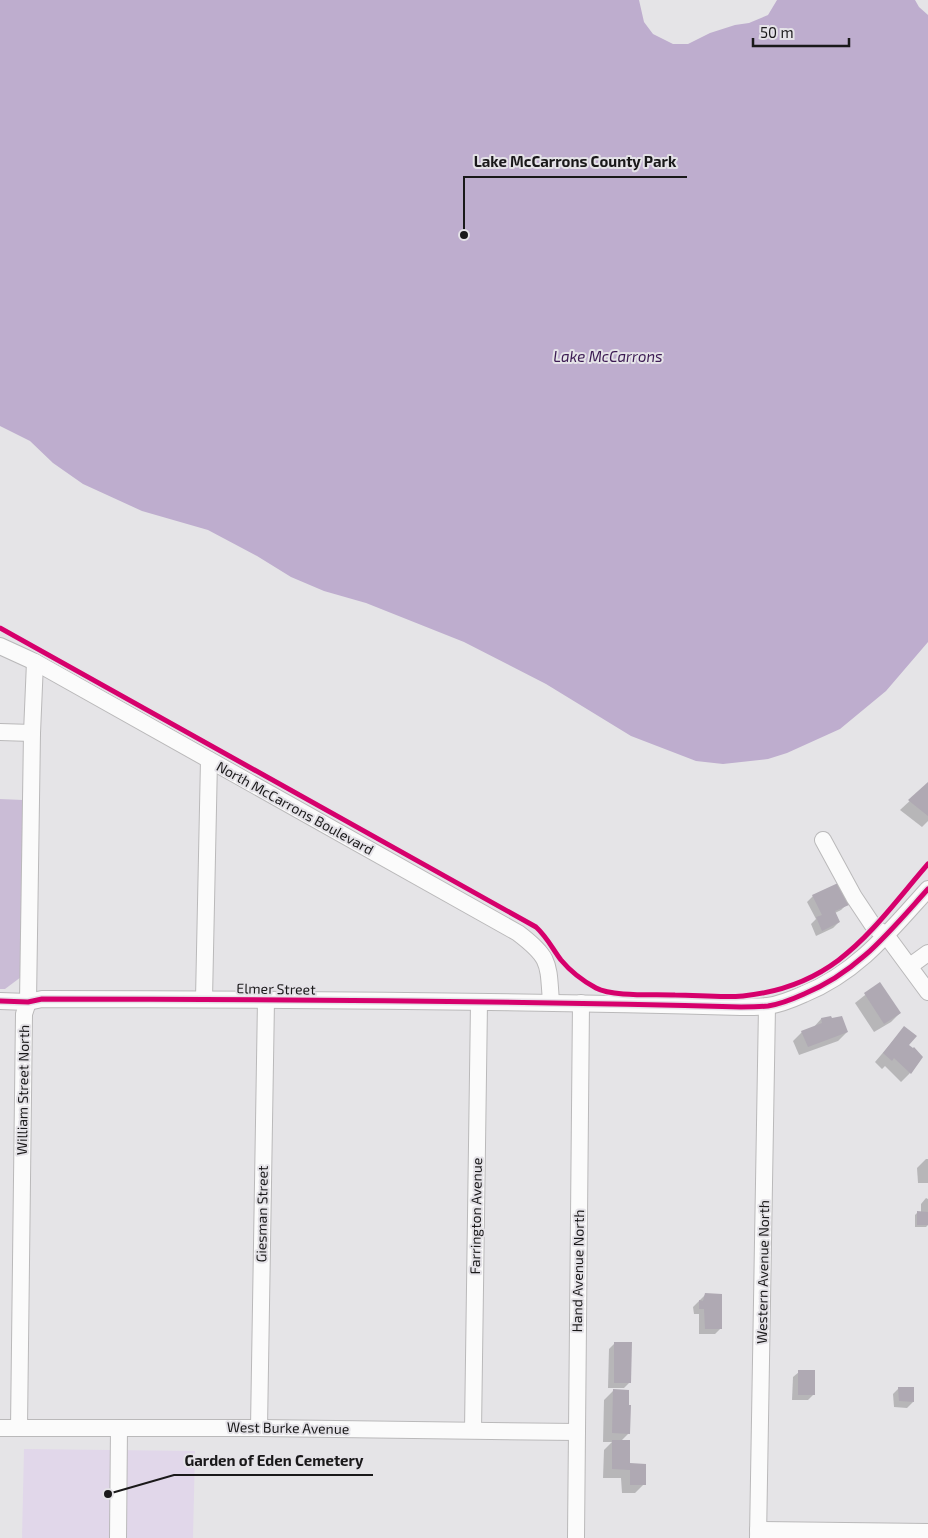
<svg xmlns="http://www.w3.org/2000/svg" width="928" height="1538" viewBox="0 0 928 1538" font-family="'Exo 2',sans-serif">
  <rect width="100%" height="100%" fill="#e5e4e7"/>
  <!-- green -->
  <path fill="#e1d7ea" d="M 24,1449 L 195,1451 L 193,1538 L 22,1538 Z"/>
  <!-- forest -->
  <path fill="#cabcd6" d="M 0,799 L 23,800 L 21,977 L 5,989 L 0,989 Z"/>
  <!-- water -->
  <path fill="#beadce" d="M 0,0 L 639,0 L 644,22 L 653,34 L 673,44 L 688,44 L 710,33 L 735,25 L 749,23 L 768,15 L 777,0 L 915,0 L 919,7 L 928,15 L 928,642 L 886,691 L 840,729 L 787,753 L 768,759 L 723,764 L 696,761 L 631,736 L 546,684 L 464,642 L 366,603 L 324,591 L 291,577 L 257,556 L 208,530 L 142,511 L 83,484 L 53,463 L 30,441 L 0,426 Z"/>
  <!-- shadow -->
  <g fill="#0003">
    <path d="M 928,784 L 928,821 L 922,827 L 900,810 Z"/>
    <path d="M 813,896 L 847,904 L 841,910 L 835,913 L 839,922 L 833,928 L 816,936 L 811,924 L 816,919 L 807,902 Z"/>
    <path d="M 879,984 L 900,1013 L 891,1022 L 874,1032 L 855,1003 Z"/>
    <path d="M 830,1017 L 847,1032 L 838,1041 L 799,1055 L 793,1041 L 802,1032 L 813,1028 L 821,1019 Z"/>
    <path d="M 904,1028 L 908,1045 L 910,1073 L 901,1082 L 885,1066 L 882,1069 L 875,1062 Z"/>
    <path d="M 926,1159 L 928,1159 L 928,1183 L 918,1183 L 917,1168 Z"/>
    <path d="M 926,1198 L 928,1199 L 928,1225 L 926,1227 L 915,1227 L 915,1215 L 917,1213 L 921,1213 L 921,1204 Z"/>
    <path d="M 705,1295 L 721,1328 L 715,1334 L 699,1334 L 699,1314 L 694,1314 L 693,1307 Z"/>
    <path d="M 615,1343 L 630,1382 L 624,1388 L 608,1388 L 609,1349 Z"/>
    <path d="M 799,1372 L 814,1394 L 808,1400 L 792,1400 L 793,1377 Z"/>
    <path d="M 899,1388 L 913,1402 L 907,1408 L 894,1407 L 893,1394 Z"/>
    <path d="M 613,1391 L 629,1433 L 621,1441 L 629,1465 L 644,1484 L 635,1493 L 622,1493 L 621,1478 L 603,1478 L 604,1450 L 612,1442 L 603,1442 L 604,1400 Z"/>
  </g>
  <!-- building -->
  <g fill="#afa9b3">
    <path d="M 928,782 L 928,816 L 908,800 Z"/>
    <path d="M 838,883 L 849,905 L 835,911 L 840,922 L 822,931 L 816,917 L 822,915 L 812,895 Z"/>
    <path d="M 880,982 L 901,1013 L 884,1024 L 864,993 Z"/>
    <path d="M 831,1016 L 832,1018 L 842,1016 L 848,1032 L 808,1047 L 801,1031 L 822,1023 L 821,1018 Z"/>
    <path d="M 904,1026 L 917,1036 L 909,1045 L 913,1048 L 914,1047 L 923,1057 L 911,1074 L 894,1058 L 892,1061 L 883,1053 Z"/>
    <path d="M 917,1211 L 928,1212 L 928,1225 L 917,1225 Z"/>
    <path d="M 705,1293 L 722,1294 L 722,1329 L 705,1329 L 704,1309 L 699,1309 L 699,1300 L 703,1301 Z"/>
    <path d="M 614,1342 L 632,1342 L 631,1383 L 614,1383 Z"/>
    <rect x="798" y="1370" width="17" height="25"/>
    <path d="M 898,1387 L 914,1387 L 914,1402 L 899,1401 Z"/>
    <path d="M 613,1389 L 629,1390 L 629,1405 L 631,1405 L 630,1434 L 612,1433 Z"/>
    <path d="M 612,1440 L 630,1440 L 630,1463 L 646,1464 L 646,1485 L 630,1485 L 630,1470 L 612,1469 Z"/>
  </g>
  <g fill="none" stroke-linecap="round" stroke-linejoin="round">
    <!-- minor casing -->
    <g stroke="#bab9ba" stroke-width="18">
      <g id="minor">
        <path d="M 0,646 L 35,662 L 518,933 C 551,958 548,963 551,1002"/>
        <path d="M 0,732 L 32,733"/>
        <path d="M 823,840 L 854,897 L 874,927 L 886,935 L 928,992"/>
        <path d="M 910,966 L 928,953"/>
        <path d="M 204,999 L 209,760"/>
        <path d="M 0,1001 L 28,1002 L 42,999 C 275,999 508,1001 741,1007 C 750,1007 759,1007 768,1006 C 781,1004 793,999 804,994 C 858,972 890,931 928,889"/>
        <path d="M 0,1428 L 259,1428 L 577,1432"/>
        <path d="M 19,1428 L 24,1014 L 28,1002 L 32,733 L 35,662"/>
        <path d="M 259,1428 L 266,1000"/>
        <path d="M 473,1430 L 479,1003"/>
        <path d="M 758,1530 L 928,1532"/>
        <path d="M 118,1538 L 119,1428"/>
        <path d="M 576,1538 L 581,1003"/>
        <path d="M 758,1538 L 767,1006"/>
      </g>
    </g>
    <!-- minor -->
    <use href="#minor" stroke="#fbfbfb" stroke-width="16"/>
    <!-- cycleway casing -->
    <g stroke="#e5e3e8" stroke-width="8">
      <g id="cycleway">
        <path d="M 0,628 L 536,927 C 547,937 552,948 561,960 C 571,972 583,981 596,988 C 613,997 655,994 675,995 C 697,995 721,998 743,996 C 838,986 871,930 928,864"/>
        <path d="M 0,1001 L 28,1002 L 42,999 C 275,999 508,1001 741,1007 C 750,1007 759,1007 768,1006 C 781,1004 793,999 804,994 C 858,972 890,931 928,889"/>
      </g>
    </g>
    <!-- cycleway -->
    <use href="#cycleway" stroke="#d6006c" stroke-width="5"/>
  </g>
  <g text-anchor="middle" stroke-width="4" stroke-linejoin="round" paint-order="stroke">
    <!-- street labels -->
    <g font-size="14" fill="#1a191a" stroke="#e5e3e8">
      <text transform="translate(295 808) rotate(29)" y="5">North McCarrons Boulevard</text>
      <text transform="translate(276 989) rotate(1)" y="5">Elmer Street</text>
      <text transform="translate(23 1090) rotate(-89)" y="5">William Street North</text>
      <text transform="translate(262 1214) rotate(-89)" y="5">Giesman Street</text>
      <text transform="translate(476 1216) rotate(-89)" y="5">Farrington Avenue</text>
      <text transform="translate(578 1271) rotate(-89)" y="5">Hand Avenue North</text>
      <text transform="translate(763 1272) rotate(-89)" y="5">Western Avenue North</text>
      <text transform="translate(288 1428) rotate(1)" y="5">West Burke Avenue</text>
    </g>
    <!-- water labels -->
    <g font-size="15" font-style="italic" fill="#3c1b53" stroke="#e5e3e8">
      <text x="608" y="362">Lake McCarrons</text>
    </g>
  </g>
  <!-- callouts -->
  <path fill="none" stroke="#1a191a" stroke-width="2" d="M464 235L464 177H687M108 1494L174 1475H373"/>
  <g fill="#1a191a" stroke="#e5e3e8" stroke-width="2">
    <circle cx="464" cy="235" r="5"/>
    <circle cx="108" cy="1494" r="5"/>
  </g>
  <g font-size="15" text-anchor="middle" font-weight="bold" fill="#1a191a" stroke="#e5e3e8" stroke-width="4" stroke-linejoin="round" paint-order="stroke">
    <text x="575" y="167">Lake McCarrons County Park</text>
    <text x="274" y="1466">Garden of Eden Cemetery</text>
  </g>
  <!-- scale -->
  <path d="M753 38v8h96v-8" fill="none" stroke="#1a191a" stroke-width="2.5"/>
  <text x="760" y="38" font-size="15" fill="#1a191a" stroke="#e5e3e8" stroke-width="4" paint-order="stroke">50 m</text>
</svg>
